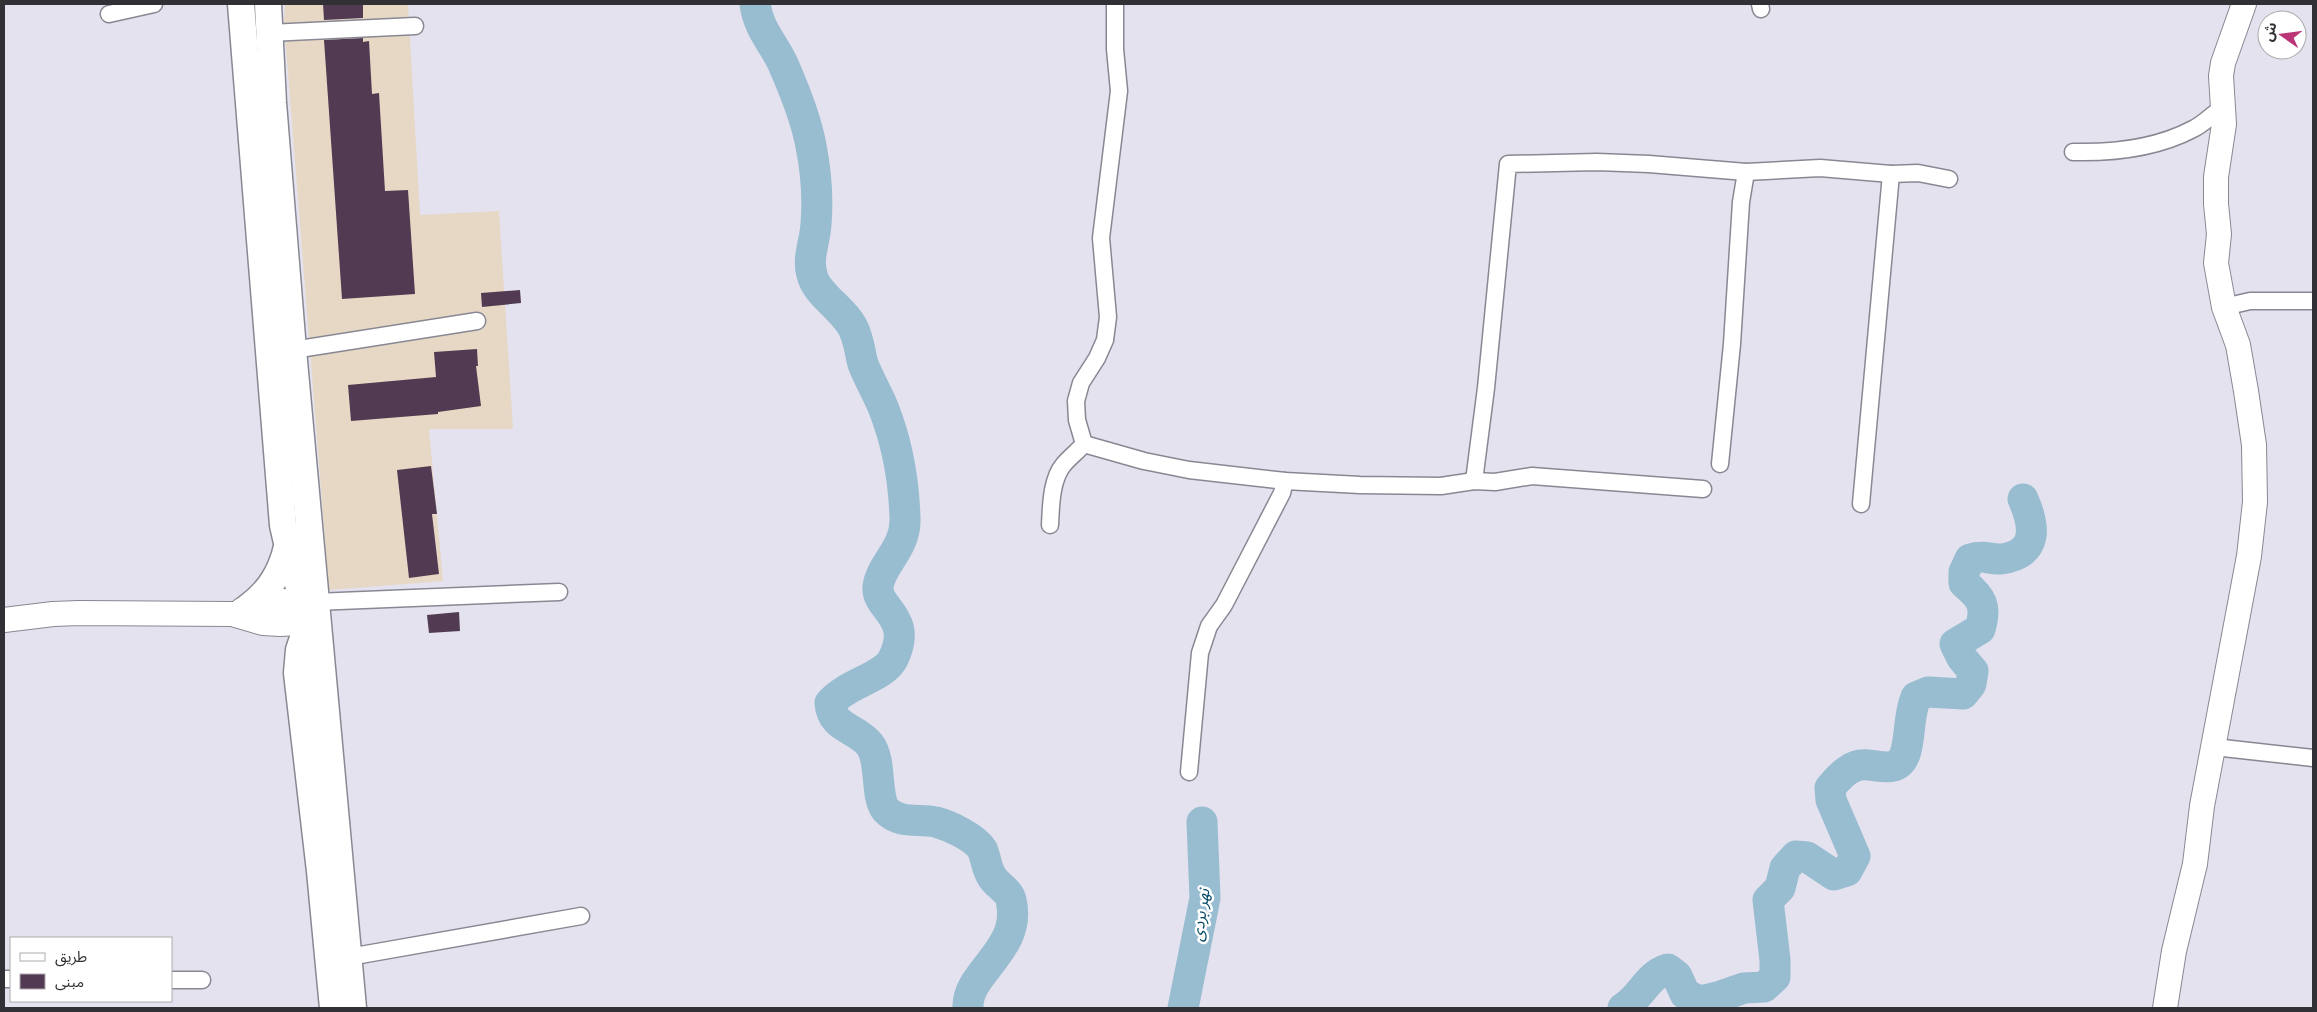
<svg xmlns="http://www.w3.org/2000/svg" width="2317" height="1012" viewBox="0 0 2317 1012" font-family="'Public Sans','Noto Sans Arabic',sans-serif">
  <rect width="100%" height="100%" fill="#e3e2ee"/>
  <!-- commercial -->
  <path fill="#e6d8c5" d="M 285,4 L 408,4 L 420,215 L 499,211 L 513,429 L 429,429 L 443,581 L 329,590 L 284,22 Z"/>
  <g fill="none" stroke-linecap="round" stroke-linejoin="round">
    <!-- river -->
    <g stroke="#98bcd0" stroke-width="31">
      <path d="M 755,4 C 759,31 773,42 783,64 C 794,89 806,118 811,146 C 816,171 818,199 816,224 C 815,244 806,258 813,278 C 819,296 846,311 854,330 C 859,341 860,353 863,364 C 869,379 877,393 883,407 C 897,442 904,481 905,519 C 906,549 880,565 878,587 C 876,609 914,617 893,659 C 883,678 847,683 830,703 C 832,729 856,727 870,745 C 882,761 875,797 886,810 C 900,825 919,818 936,822 C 950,826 974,837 982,849 C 986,857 986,868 992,877 C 997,885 1009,891 1011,900 C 1023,950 966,972 968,1008"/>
      <path d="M 1183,1008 L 1205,898 L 1202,822"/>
      <path d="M 1623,1008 C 1641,998 1647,975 1668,969 L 1677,976 L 1685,994 L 1700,1001 L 1721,996 L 1744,988 L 1764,987 L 1775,977 L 1775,960 L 1768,900 L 1780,888 L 1785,868 L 1796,856 L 1807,857 L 1834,875 L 1847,871 L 1855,856 L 1831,800 L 1830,788 C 1837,779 1845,770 1856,766 C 1872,760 1896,778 1905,754 C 1911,736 1908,716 1916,697 L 1928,692 L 1963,694 L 1971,684 L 1973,671 L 1962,658 L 1955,644 L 1980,629 C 1987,606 1982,598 1964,583 L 1964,572 L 1970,559 C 1987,554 1988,560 2001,559 C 2039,554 2035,526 2023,499"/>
    </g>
  </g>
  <!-- building -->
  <g fill="#523b52">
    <path d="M 323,4 L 363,4 L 363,18 L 324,20 Z"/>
    <path d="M 363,38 L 363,42 L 369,41 L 372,94 L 379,93 L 385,191 L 408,190 L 415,294 L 342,299 L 324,40 Z"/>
    <path d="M 520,290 L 521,303 L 482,307 L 481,293 Z"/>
    <path d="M 477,349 L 478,366 L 476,366 L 481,406 L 438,412 L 438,414 L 351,421 L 348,385 L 436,377 L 434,352 Z"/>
    <path d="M 431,466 L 437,514 L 432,514 L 439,574 L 409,578 L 397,470 Z"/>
    <path d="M 459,612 L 460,631 L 429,633 L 427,615 Z"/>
  </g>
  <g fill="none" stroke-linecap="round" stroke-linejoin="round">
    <!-- street casing -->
    <g stroke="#888893" stroke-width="19">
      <g id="street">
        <path d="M 1760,4 L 1761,9"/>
        <path d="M 109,14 L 154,4"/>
        <path d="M 269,33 L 415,26"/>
        <path d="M 2073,152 C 2114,153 2157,148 2193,129 C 2204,124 2213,113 2224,107"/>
        <path d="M 2224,307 L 2250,301 L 2313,301"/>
        <path d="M 293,350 L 477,321"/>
        <path d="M 1084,444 L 1144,461 L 1189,470 L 1285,481 L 1360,485 L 1441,486 L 1474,481 L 1495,482 L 1532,476 L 1703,489"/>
        <path d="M 1084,444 L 1077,420 L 1076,401 L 1081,383 L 1097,358 L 1105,340 L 1108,317 L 1101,238 L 1119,91 L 1115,49 L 1115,4"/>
        <path d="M 1720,464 L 1732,344 L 1741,202 L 1746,172"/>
        <path d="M 1474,481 L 1486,388 L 1508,164 L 1597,162 L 1649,164 L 1746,172 L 1820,168 L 1891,174 L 1918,173 L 1949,179"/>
        <path d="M 1861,504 L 1891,174"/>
        <path d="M 1050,525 C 1051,506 1051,479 1064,464 C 1070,457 1078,451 1084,444"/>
        <path d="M 315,602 L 559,592"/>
        <path d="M 2214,747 L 2313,758"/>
        <path d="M 1189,772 L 1200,653 L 1209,626 L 1224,605 L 1282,493 L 1285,481"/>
        <path d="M 349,957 L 581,916"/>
        <path d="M 4,979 L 11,979"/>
        <path d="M 171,980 L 202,980"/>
      </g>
    </g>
    <!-- secondary casing -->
    <g stroke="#888893" stroke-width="26">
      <g id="secondary">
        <path d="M 242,610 L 280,601 L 315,602"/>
        <path d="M 4,620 L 53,614 L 79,613 L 232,614 L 263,623 L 280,624 L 317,622"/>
        <path d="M 2165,1008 L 2174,951 L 2195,864 L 2202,806 L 2249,556 L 2255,502 L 2254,445 L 2246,391 L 2238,345 L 2224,307 L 2216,263 L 2219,234 L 2216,204 L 2216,177 L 2224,124 L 2221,76 L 2223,63 L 2244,4"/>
      </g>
    </g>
    <!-- primary casing -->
    <g stroke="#888893" stroke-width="29">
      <g id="primary">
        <path d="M 241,4 L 283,525 L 293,569 L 308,613 L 308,623 L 299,650 L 297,673 L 320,871 L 333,1008"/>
        <path d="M 268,4 L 273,103 L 293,350 L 353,1008"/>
        <path d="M 247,608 C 269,592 281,573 287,547"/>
      </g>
    </g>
    <!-- street -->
    <use href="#street" stroke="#fff" stroke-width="16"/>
    <!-- secondary -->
    <use href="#secondary" stroke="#fff" stroke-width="24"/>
    <!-- primary -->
    <use href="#primary" stroke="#fff" stroke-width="26"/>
  </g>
  <g text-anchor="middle" stroke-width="5" stroke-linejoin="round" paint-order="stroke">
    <!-- water labels -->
    <g font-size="16" font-style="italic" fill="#054b68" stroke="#fff">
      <text transform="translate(1200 915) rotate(-82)" y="6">نهر بردى</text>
    </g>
  </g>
  <!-- border -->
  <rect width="2317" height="1012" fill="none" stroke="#313035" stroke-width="10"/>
  <!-- legend -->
  <rect x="10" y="937" width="162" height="65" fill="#ffffff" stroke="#adacae"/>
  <rect x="20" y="953" width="25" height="8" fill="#ffffff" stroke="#adacae"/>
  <text x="55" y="962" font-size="15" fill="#313035">طريق</text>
  <rect x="20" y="974" width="25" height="15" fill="#523b52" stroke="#adacae"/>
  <text x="55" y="987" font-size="15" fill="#313035">مبنى</text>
  <!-- north arrow -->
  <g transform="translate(2282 35) rotate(284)"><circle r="24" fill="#ffffff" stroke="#adacae"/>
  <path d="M0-4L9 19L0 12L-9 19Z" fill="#bc3677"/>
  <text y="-8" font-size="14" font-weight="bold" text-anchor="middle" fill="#313035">ش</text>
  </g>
</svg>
